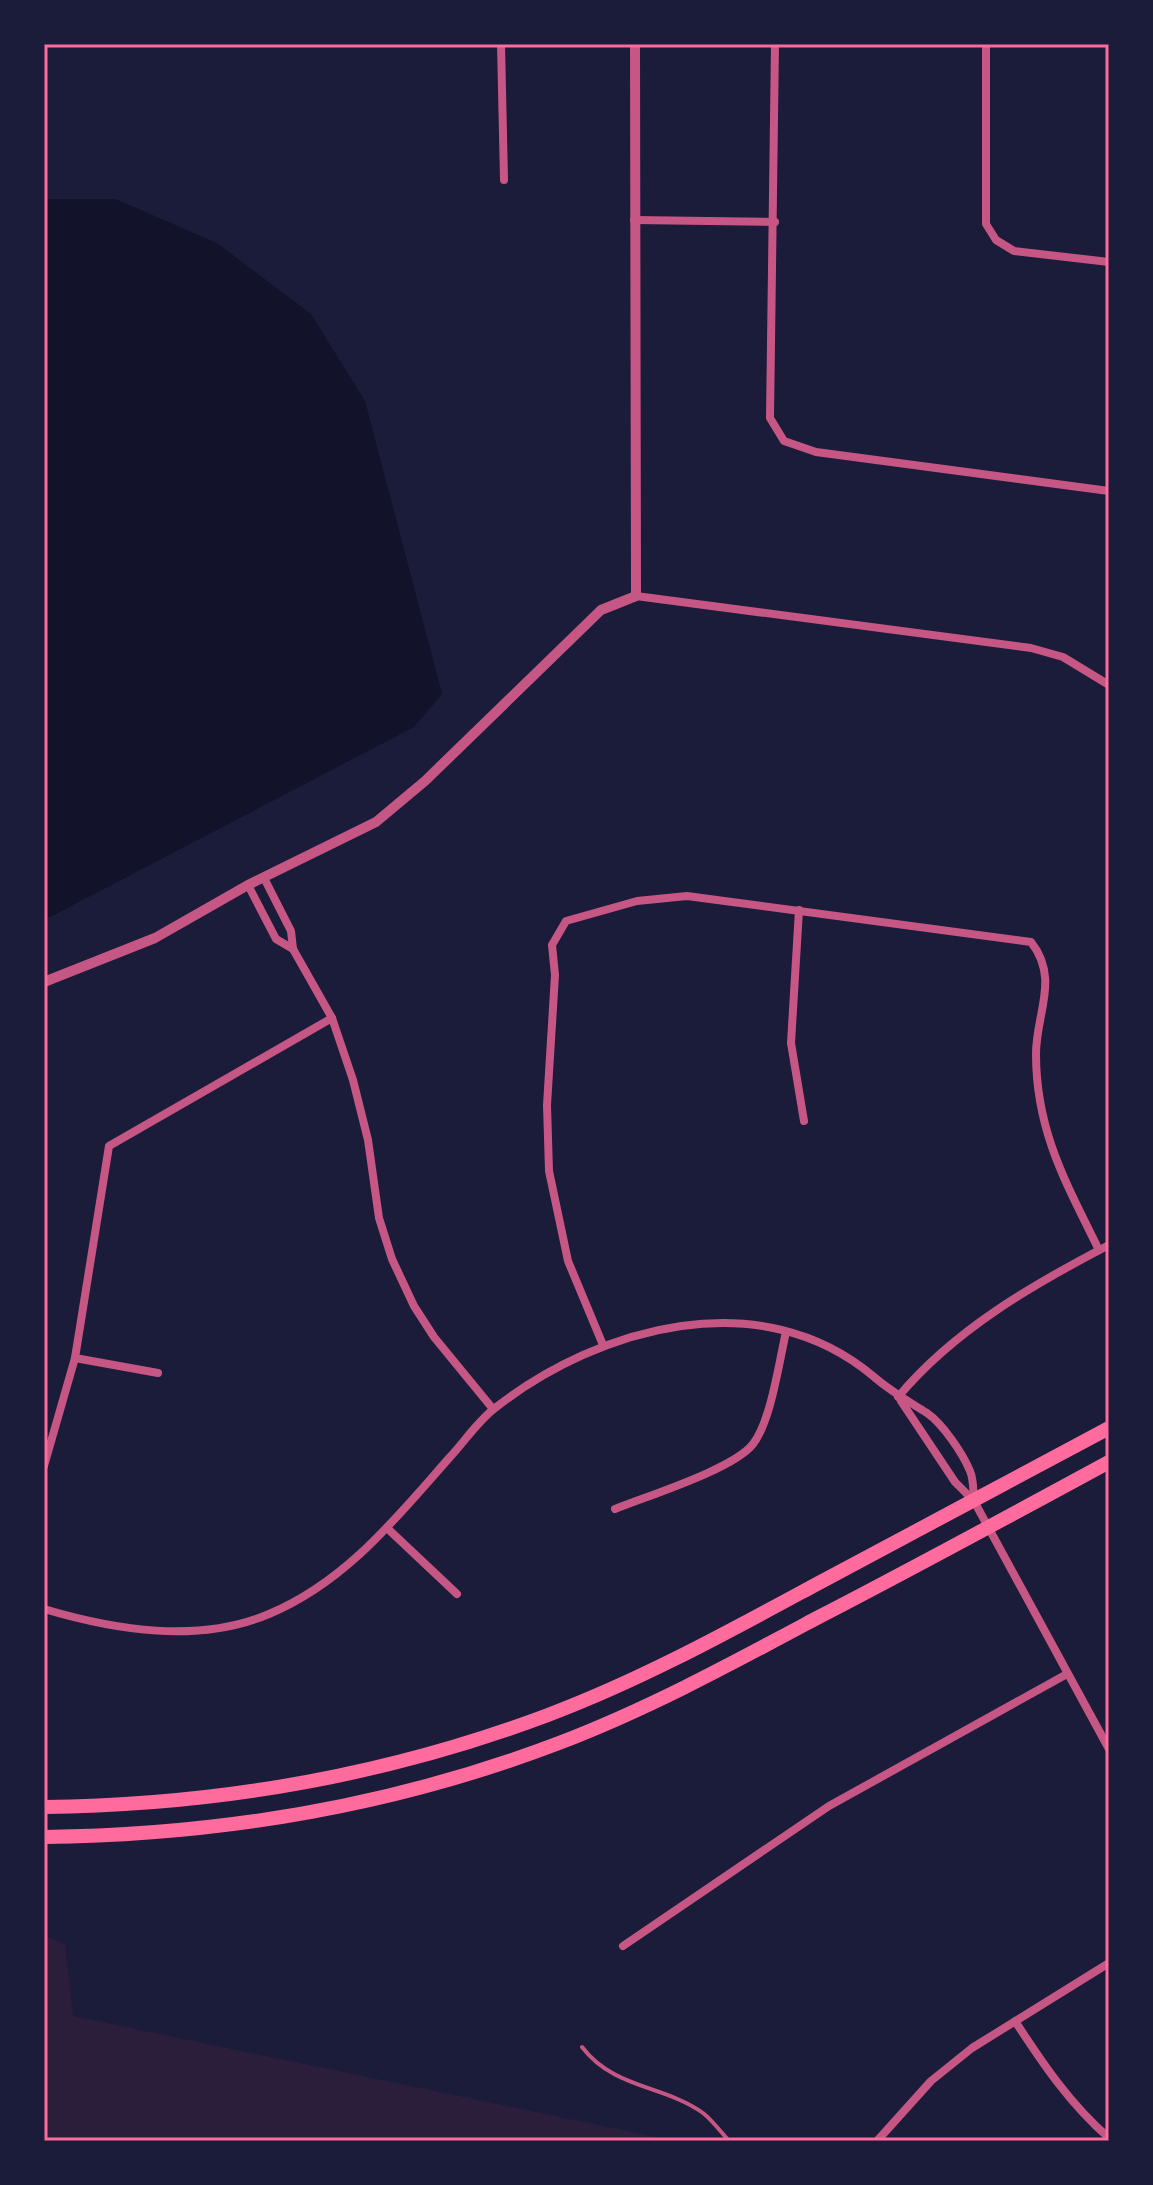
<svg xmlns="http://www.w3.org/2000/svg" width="1153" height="2185" viewBox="0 0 1153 2185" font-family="'Titillium Web',sans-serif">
  <rect width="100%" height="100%" fill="#1b1b3a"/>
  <!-- green -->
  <path fill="#2a1e3b" d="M 44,1936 L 65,1944 L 73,2016 L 676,2141 L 44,2141 Z"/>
  <!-- water -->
  <path fill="#12122b" d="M 44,199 L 115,199 L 217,243 L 311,314 L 365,401 L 442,694 L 414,727 L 50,917 L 44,917 Z"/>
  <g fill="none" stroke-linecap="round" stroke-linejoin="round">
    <!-- service -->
    <path stroke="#c65784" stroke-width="4" d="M 582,2047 C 614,2089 664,2085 703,2113 C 712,2120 721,2132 729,2141"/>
    <!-- minor -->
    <g stroke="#c65784" stroke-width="8">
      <path d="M 501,44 L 504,180"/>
      <path d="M 775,44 L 770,418 L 784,441 L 816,452 L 1109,491"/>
      <path d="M 986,44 L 986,224 L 996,240 L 1014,251 L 1109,262"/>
      <path d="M 634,220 L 775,222"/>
      <path d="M 636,596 L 1031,648 L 1063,657 L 1109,685"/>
      <path d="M 264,878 L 291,931 L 293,949 L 332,1018 L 353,1080 L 368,1140 L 379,1218 L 392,1259 L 414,1306 L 434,1337 L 493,1409"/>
      <path d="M 248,885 L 276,939 L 293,949"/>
      <path d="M 799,910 L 791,1043 L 804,1121"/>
      <path d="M 603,1345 L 568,1261 L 549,1171 L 547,1105 L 555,975 L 552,945 L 566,921 L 637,901 L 687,896 L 1031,942 C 1060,979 1036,1013 1036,1054 C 1036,1131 1066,1183 1099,1250"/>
      <path d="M 75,1358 L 158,1373"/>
      <path d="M 898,1397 C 954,1330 1032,1285 1109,1245"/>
      <path d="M 901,1401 L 955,1482 L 974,1501 L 1109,1749"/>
      <path d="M 44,1466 L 75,1358 L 109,1146 L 332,1018"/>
      <path d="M 615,1509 C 647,1496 734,1469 753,1444 C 771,1421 779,1362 786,1332"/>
      <path d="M 387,1528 L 457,1594"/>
      <path d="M 44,1609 C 115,1630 198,1644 269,1614 C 346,1582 397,1517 450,1457 C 464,1442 478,1421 495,1408 C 600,1326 761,1282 873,1376 C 890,1391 908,1401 927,1413 C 943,1424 963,1454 970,1471 C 974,1480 973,1492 974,1501"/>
      <path d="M 623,1946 L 829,1806 L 1067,1674"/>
      <path d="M 1015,2021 C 1043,2064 1070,2104 1109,2138"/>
      <path d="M 877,2141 L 931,2081 L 972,2048 L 1109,1963"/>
    </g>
    <!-- tertiary -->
    <path stroke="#c65784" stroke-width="10" d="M 44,982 L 155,938 L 248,885 L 376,822 L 425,781 L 601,610 L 636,596 L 635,44"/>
    <!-- primary -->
    <g stroke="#ff6b9d" stroke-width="14">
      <path d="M 44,1807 C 217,1805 386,1776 548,1715 C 641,1680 728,1632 815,1585 C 913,1533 1011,1480 1109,1428"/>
      <path d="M 44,1837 C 220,1835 394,1806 559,1743 C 648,1709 731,1664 815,1619 C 914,1568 1011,1515 1109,1462"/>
    </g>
  </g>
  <!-- border -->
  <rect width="1153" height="2185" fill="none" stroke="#1b1b3a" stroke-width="92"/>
  <rect x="46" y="46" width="1061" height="2093" fill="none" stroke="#ff6b9d" stroke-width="3"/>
</svg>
